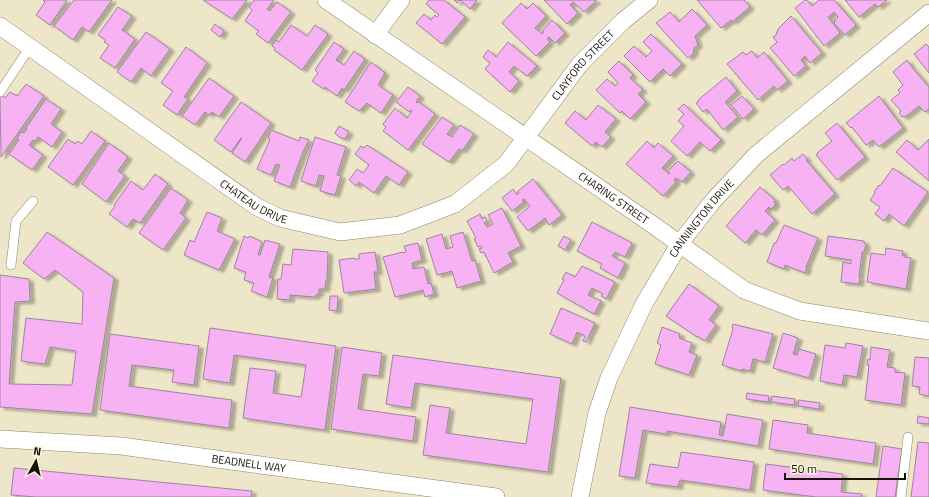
<svg xmlns="http://www.w3.org/2000/svg" width="929" height="497" viewBox="0 0 929 497" font-family="'Titillium Web',sans-serif">
  <defs>
    <filter id="shadow"><feDropShadow dx="4.5" dy="2.5" stdDeviation="1" flood-color="#0004"/></filter>
  </defs>
  <rect width="100%" height="100%" fill="#eee6c9"/>
  <!-- building -->
  <g fill="#f6b2f3" stroke="#9c869b" filter="url(#shadow)">
    <path d="M 43,0 L 67,0 L 50,25 L 36,15 L 45,2 Z"/>
    <path d="M 74,0 L 112,0 L 89,32 L 82,27 L 73,40 L 54,26 Z"/>
    <path d="M 203,0 L 247,0 L 232,19 Z"/>
    <path d="M 254,0 L 274,0 L 267,9 L 270,11 L 277,2 L 291,12 L 268,43 L 256,34 L 259,31 L 245,21 L 252,10 L 249,7 Z"/>
    <path d="M 429,0 L 444,0 L 465,17 L 442,44 L 416,23 L 424,14 L 431,20 L 435,15 L 437,17 L 439,15 L 426,4 Z"/>
    <path d="M 454,0 L 477,0 L 470,9 L 460,0 L 457,3 Z"/>
    <path d="M 544,0 L 596,0 L 596,1 L 584,12 L 573,2 L 570,5 L 578,13 L 567,24 Z"/>
    <path d="M 697,0 L 744,0 L 750,7 L 732,22 L 731,20 L 721,28 Z"/>
    <path d="M 805,0 L 807,0 L 812,6 L 819,0 L 834,0 L 856,25 L 845,35 L 834,23 L 835,22 L 834,21 L 838,17 L 834,12 L 828,17 L 840,33 L 824,46 L 795,8 Z"/>
    <path d="M 845,0 L 887,0 L 878,7 L 875,4 L 859,17 Z"/>
    <path d="M 521,3 L 527,9 L 533,3 L 546,16 L 535,28 L 542,34 L 544,32 L 542,31 L 552,20 L 565,33 L 555,43 L 549,37 L 547,39 L 550,42 L 536,56 L 502,23 Z"/>
    <path d="M 118,7 L 132,16 L 122,30 L 135,39 L 115,68 L 100,58 L 109,45 L 104,42 L 105,40 L 98,35 Z"/>
    <path d="M 692,9 L 707,25 L 695,36 L 698,45 L 694,48 L 693,54 L 688,58 L 656,23 L 670,12 L 679,22 Z"/>
    <path d="M 791,16 L 822,53 L 810,63 L 805,56 L 801,60 L 806,66 L 794,76 L 770,48 L 777,42 L 773,37 L 776,35 L 778,29 Z"/>
    <path d="M 215,24 L 224,31 L 220,37 L 211,30 Z"/>
    <path d="M 291,25 L 307,36 L 315,25 L 328,34 L 302,70 L 274,50 L 275,48 L 272,46 L 276,40 L 279,42 Z"/>
    <path d="M 146,32 L 170,49 L 151,76 L 141,68 L 131,82 L 117,72 Z"/>
    <path d="M 651,34 L 682,64 L 670,76 L 663,69 L 650,82 L 624,56 L 634,46 L 646,57 L 652,51 L 643,42 Z"/>
    <path d="M 334,42 L 344,49 L 336,60 L 344,65 L 354,51 L 365,59 L 344,90 L 342,88 L 337,96 L 325,87 L 324,89 L 312,81 L 318,73 L 315,70 Z"/>
    <path d="M 508,42 L 537,66 L 527,76 L 514,66 L 509,72 L 519,81 L 510,92 L 485,69 L 490,63 L 483,57 L 488,50 L 496,57 Z"/>
    <path d="M 926,44 L 929,47 L 929,73 L 914,54 Z"/>
    <path d="M 186,47 L 207,63 L 184,97 L 188,99 L 177,115 L 163,105 L 173,91 L 161,83 Z"/>
    <path d="M 752,51 L 757,58 L 764,52 L 788,81 L 777,90 L 774,86 L 758,100 L 727,64 L 743,52 L 746,55 Z"/>
    <path d="M 907,60 L 911,65 L 910,65 L 929,87 L 929,109 L 925,112 L 919,106 L 905,117 L 904,116 L 902,117 L 899,113 L 901,111 L 891,100 L 900,93 L 898,90 L 903,85 L 893,72 Z"/>
    <path d="M 619,61 L 633,75 L 630,78 L 643,90 L 638,94 L 646,102 L 630,119 L 622,111 L 620,113 L 596,90 L 607,79 L 615,86 L 618,83 L 608,72 Z"/>
    <path d="M 371,62 L 385,73 L 378,85 L 393,95 L 381,113 L 367,103 L 359,111 L 345,102 Z"/>
    <path d="M 726,77 L 737,91 L 725,102 L 738,117 L 723,130 L 707,109 L 703,112 L 696,103 L 699,101 L 698,100 Z"/>
    <path d="M 209,78 L 234,96 L 219,117 L 212,112 L 209,115 L 205,112 L 195,125 L 182,116 Z"/>
    <path d="M 26,84 L 44,96 L 1,157 L 0,97 L 1,95 L 5,98 L 10,92 L 17,96 Z"/>
    <path d="M 408,87 L 420,96 L 416,102 L 417,103 L 419,102 L 435,114 L 408,150 L 383,131 L 386,127 L 383,124 L 395,108 L 407,118 L 412,111 L 411,110 L 409,112 L 396,102 Z"/>
    <path d="M 742,96 L 754,109 L 743,119 L 731,105 Z"/>
    <path d="M 879,96 L 903,128 L 879,147 L 873,140 L 866,145 L 852,127 L 851,128 L 846,123 Z"/>
    <path d="M 46,99 L 61,109 L 51,124 L 62,132 L 52,147 L 38,137 L 35,141 L 33,140 L 29,145 L 43,155 L 32,170 L 9,154 L 19,140 L 17,139 L 21,132 L 24,133 L 27,129 L 26,128 Z"/>
    <path d="M 241,102 L 271,123 L 245,162 L 232,153 L 242,138 L 241,138 L 231,152 L 214,140 Z"/>
    <path d="M 684,104 L 721,140 L 710,151 L 700,142 L 687,156 L 671,141 L 684,126 L 678,121 L 684,114 L 678,109 Z"/>
    <path d="M 598,105 L 616,119 L 605,132 L 611,137 L 602,147 L 596,142 L 592,146 L 565,123 L 575,111 L 586,120 Z"/>
    <path d="M 442,117 L 454,125 L 447,134 L 452,137 L 460,125 L 474,134 L 462,151 L 459,149 L 449,162 L 422,144 Z"/>
    <path d="M 837,123 L 865,157 L 837,180 L 816,155 L 818,154 L 817,153 L 832,141 L 825,133 Z"/>
    <path d="M 339,126 L 349,132 L 345,139 L 339,137 L 335,133 Z"/>
    <path d="M 271,130 L 299,141 L 300,137 L 309,140 L 303,152 L 290,187 L 274,181 L 280,165 L 276,164 L 271,175 L 257,169 L 270,139 L 268,138 Z"/>
    <path d="M 91,131 L 105,141 L 73,185 L 48,167 L 68,139 L 75,144 L 78,141 L 82,144 Z"/>
    <path d="M 315,137 L 346,147 L 337,175 L 341,176 L 335,195 L 320,191 L 324,176 L 319,175 L 316,186 L 301,181 Z"/>
    <path d="M 929,139 L 929,181 L 896,152 L 907,140 L 918,150 Z"/>
    <path d="M 647,141 L 654,148 L 658,143 L 673,156 L 662,168 L 669,174 L 670,173 L 668,171 L 678,161 L 691,172 L 682,182 L 676,178 L 674,180 L 676,182 L 663,196 L 626,164 Z"/>
    <path d="M 109,143 L 128,157 L 118,171 L 125,176 L 106,202 L 82,184 Z"/>
    <path d="M 367,145 L 408,172 L 399,185 L 386,176 L 374,193 L 359,182 L 356,186 L 349,180 L 357,169 L 363,173 L 369,165 L 355,154 L 361,146 L 364,148 Z"/>
    <path d="M 803,154 L 807,159 L 806,160 L 835,194 L 812,214 L 788,186 L 783,190 L 770,175 L 783,164 L 784,165 L 792,158 L 794,161 Z"/>
    <path d="M 893,168 L 928,192 L 904,226 L 889,214 L 884,221 L 875,214 L 880,207 L 870,200 L 875,193 L 874,192 L 879,185 L 880,186 Z"/>
    <path d="M 155,174 L 168,184 L 140,223 L 133,219 L 127,227 L 109,214 L 115,206 L 114,205 L 131,181 L 143,190 Z"/>
    <path d="M 533,179 L 562,215 L 549,225 L 545,218 L 528,231 L 517,217 L 530,206 L 524,199 L 522,200 L 524,202 L 512,211 L 502,198 L 513,189 L 517,195 L 519,193 L 518,191 Z"/>
    <path d="M 760,187 L 775,200 L 774,202 L 776,204 L 771,209 L 769,207 L 765,211 L 775,220 L 762,235 L 756,230 L 745,243 L 726,226 Z"/>
    <path d="M 171,188 L 188,200 L 180,213 L 186,218 L 163,250 L 139,233 Z"/>
    <path d="M 502,208 L 521,246 L 508,253 L 513,262 L 494,273 L 484,252 L 481,253 L 479,249 L 482,248 L 481,246 L 478,247 L 474,239 L 476,238 L 467,221 L 480,214 L 482,219 L 485,217 L 487,221 L 484,223 L 487,227 L 493,224 L 488,215 Z"/>
    <path d="M 207,212 L 222,218 L 217,231 L 235,239 L 219,270 L 184,255 L 190,240 L 194,242 Z"/>
    <path d="M 592,222 L 632,243 L 625,257 L 615,252 L 612,256 L 625,263 L 618,278 L 600,268 L 602,264 L 577,251 Z"/>
    <path d="M 784,225 L 818,238 L 806,267 L 807,268 L 805,273 L 785,265 L 784,269 L 767,262 L 774,243 L 776,243 Z"/>
    <path d="M 47,232 L 114,278 L 92,414 L 0,407 L 0,275 L 29,279 L 30,301 L 15,302 L 9,384 L 72,385 L 76,351 L 50,347 L 45,364 L 21,361 L 26,318 L 82,324 L 83,292 L 55,270 L 44,279 L 23,263 Z"/>
    <path d="M 463,232 L 472,261 L 475,260 L 481,281 L 457,288 L 452,271 L 437,275 L 426,239 L 442,234 L 446,249 L 453,247 L 450,236 Z"/>
    <path d="M 244,236 L 248,238 L 250,236 L 262,242 L 258,255 L 260,255 L 265,240 L 280,244 L 269,277 L 273,278 L 267,297 L 251,291 L 254,283 L 244,280 L 246,272 L 234,268 Z"/>
    <path d="M 564,236 L 571,240 L 565,250 L 558,246 Z"/>
    <path d="M 828,236 L 864,241 L 864,243 L 866,244 L 864,252 L 862,252 L 859,277 L 860,278 L 859,284 L 841,282 L 843,262 L 851,264 L 851,260 L 825,256 Z"/>
    <path d="M 418,243 L 422,260 L 412,263 L 413,269 L 424,267 L 428,284 L 431,283 L 434,294 L 425,297 L 423,290 L 395,297 L 383,257 L 403,252 L 403,253 L 406,252 L 404,246 Z"/>
    <path d="M 886,248 L 903,251 L 902,255 L 904,256 L 904,257 L 911,258 L 906,289 L 867,282 L 871,253 L 885,255 Z"/>
    <path d="M 293,249 L 328,252 L 327,280 L 326,280 L 325,289 L 319,289 L 319,293 L 314,297 L 290,295 L 290,300 L 277,299 L 278,279 L 281,279 L 283,264 L 291,265 Z"/>
    <path d="M 375,252 L 378,272 L 374,272 L 376,289 L 344,293 L 339,260 L 354,258 L 354,259 L 359,259 L 359,254 Z"/>
    <path d="M 582,266 L 615,282 L 606,299 L 601,296 L 603,294 L 592,288 L 588,295 L 601,301 L 594,314 L 557,293 L 564,280 L 562,279 L 566,272 L 575,277 Z"/>
    <path d="M 689,284 L 719,306 L 709,320 L 716,325 L 705,341 L 697,336 L 697,337 L 666,316 Z"/>
    <path d="M 330,296 L 338,296 L 337,311 L 329,310 Z"/>
    <path d="M 561,308 L 595,323 L 586,342 L 583,341 L 585,336 L 577,332 L 572,344 L 550,334 Z"/>
    <path d="M 733,324 L 773,334 L 765,362 L 753,359 L 750,371 L 742,369 L 741,371 L 722,365 L 733,329 L 732,328 Z"/>
    <path d="M 662,327 L 680,334 L 679,338 L 692,343 L 689,352 L 697,355 L 689,375 L 655,364 L 661,345 L 657,343 Z"/>
    <path d="M 210,328 L 336,346 L 325,430 L 243,418 L 250,368 L 276,371 L 273,393 L 301,397 L 306,365 L 234,355 L 230,383 L 203,379 Z"/>
    <path d="M 783,333 L 798,338 L 793,354 L 797,355 L 799,349 L 816,354 L 809,378 L 773,368 Z"/>
    <path d="M 110,334 L 199,346 L 194,385 L 172,382 L 174,370 L 132,365 L 129,386 L 232,400 L 229,428 L 100,410 Z"/>
    <path d="M 846,343 L 863,346 L 857,377 L 844,375 L 842,385 L 820,381 L 825,345 L 845,348 Z"/>
    <path d="M 342,347 L 382,353 L 379,376 L 363,374 L 358,409 L 416,417 L 413,441 L 331,429 Z"/>
    <path d="M 871,347 L 890,350 L 887,367 L 895,368 L 895,372 L 905,373 L 901,405 L 865,400 L 869,365 L 867,365 L 868,359 L 870,360 Z"/>
    <path d="M 393,355 L 561,378 L 548,472 L 423,455 L 430,405 L 450,408 L 446,433 L 526,444 L 533,399 L 415,383 L 411,408 L 386,404 Z"/>
    <path d="M 915,357 L 929,358 L 929,396 L 919,394 L 920,387 L 912,386 Z"/>
    <path d="M 747,393 L 769,396 L 768,402 L 746,399 Z"/>
    <path d="M 772,396 L 795,399 L 794,405 L 771,402 Z"/>
    <path d="M 799,400 L 820,403 L 819,409 L 798,406 Z"/>
    <path d="M 630,407 L 721,422 L 719,435 L 723,436 L 727,414 L 763,420 L 758,446 L 667,431 L 666,434 L 643,430 L 635,478 L 619,476 Z"/>
    <path d="M 918,416 L 929,418 L 929,424 L 917,423 Z"/>
    <path d="M 773,420 L 808,425 L 807,433 L 876,443 L 873,464 L 769,449 Z"/>
    <path d="M 918,442 L 929,443 L 929,497 L 911,497 Z"/>
    <path d="M 883,446 L 902,449 L 895,497 L 876,497 Z"/>
    <path d="M 681,452 L 754,462 L 750,490 L 680,480 L 678,487 L 646,483 L 650,464 L 678,468 Z"/>
    <path d="M 766,464 L 843,474 L 841,492 L 862,494 L 861,497 L 816,497 L 763,490 Z"/>
    <path d="M 14,468 L 252,491 L 251,497 L 36,497 L 11,495 Z"/>
  </g>
  <g fill="none" stroke-linecap="round" stroke-linejoin="round">
    <!-- service casing -->
    <g stroke="#8e866c" stroke-width="10">
      <g id="service">
        <path d="M 0,92 L 30,47"/>
        <path d="M 11,265 L 16,221 L 33,201"/>
        <path d="M 901,497 L 908,437"/>
      </g>
    </g>
    <!-- minor casing -->
    <g stroke="#8e866c" stroke-width="18">
      <g id="minor">
        <path id="s1" d="M 326,0 L 656,227 L 744,290 L 800,311 L 929,331"/>
        <path id="s2" d="M 0,26 L 257,207 L 280,218 L 340,232 L 400,225 L 455,204 L 506,164 L 580,64 L 623,21 L 649,0"/>
        <path d="M 375,35 L 401,0"/>
        <path id="s3" d="M 0,439 L 121,446 L 496,497"/>
        <path id="s4" d="M 580,497 L 597,413 L 609,378 L 644,304 L 680,243 L 713,201 L 756,155 L 929,13"/>
      </g>
    </g>
    <!-- service -->
    <use href="#service" stroke="#fff" stroke-width="9"/>
    <!-- minor -->
    <use href="#minor" stroke="#fff" stroke-width="17"/>
  </g>
  <g text-anchor="middle" stroke-width="4" stroke-linejoin="round" paint-order="stroke">
    <!-- street labels -->
    <g font-size="11" fill="#151208" stroke="#fbf3d6">
      <text dy="4" stroke="none"><textPath href="#s2" startOffset="711">CLAYFORD STREET</textPath></text>
      <text dy="4" stroke="none"><textPath href="#s1" startOffset="349">CHARING STREET</textPath></text>
      <text dy="4" stroke="none"><textPath href="#s2" startOffset="309">CHATEAU DRIVE</textPath></text>
      <text dy="4" stroke="none"><textPath href="#s4" startOffset="308">CANNINGTON DRIVE</textPath></text>
      <text dy="4" stroke="none"><textPath href="#s3" startOffset="250">BEADNELL WAY</textPath></text>
    </g>
  </g>
  <!-- north arrow -->
  <g transform="translate(36 461) rotate(8)" stroke="#fbf3d6" stroke-width="3" paint-order="stroke">
  <path d="M0-3L7 15L0 10L-7 15Z" fill="#151208"/>
  <text y="-6" font-size="11" font-weight="bold" text-anchor="middle" fill="#151208">N</text>
  </g>
  <!-- scale -->
  <path d="M785 473v6h120v-6" fill="none" stroke="#151208" stroke-width="2"/>
  <text x="791" y="473" font-size="12" fill="#151208" stroke="#fbf3d6" stroke-width="3" paint-order="stroke">50 m</text>
</svg>
